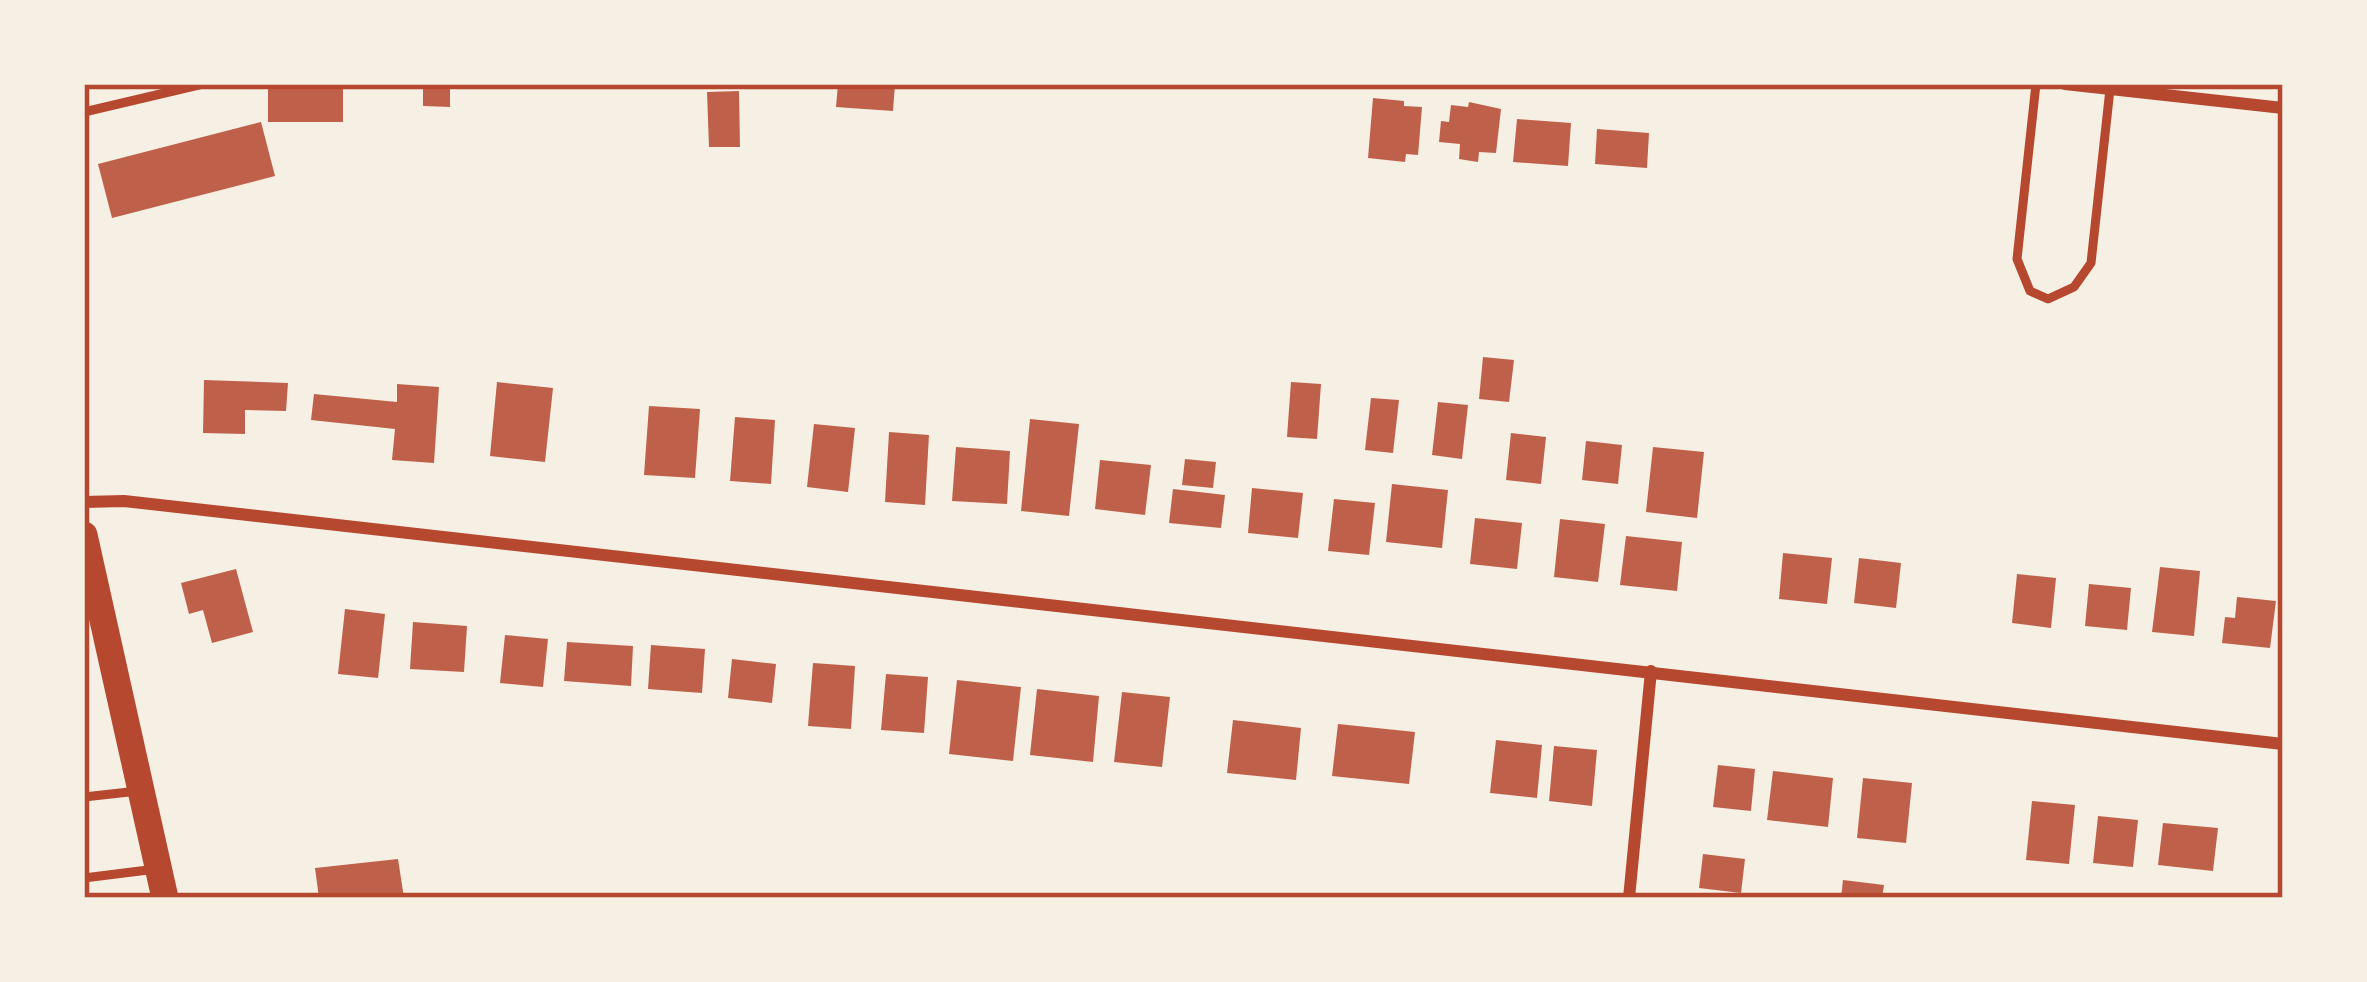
<svg xmlns="http://www.w3.org/2000/svg" width="2367" height="982" viewBox="0 0 2367 982" font-family="'DejaVu Sans',sans-serif">
  <rect width="100%" height="100%" fill="#f6efe4"/>
  <!-- building -->
  <g fill="#bf614a">
    <rect x="268" y="84" width="75" height="38"/>
    <path d="M 423,84 L 450,84 L 450,107 L 423,106 Z"/>
    <path d="M 838,84 L 895,84 L 893,111 L 836,107 Z"/>
    <path d="M 739,91 L 740,147 L 709,147 L 707,92 Z"/>
    <path d="M 1373,98 L 1404,101 L 1404,106 L 1422,107 L 1418,155 L 1406,154 L 1405,162 L 1368,158 Z"/>
    <path d="M 1469,102 L 1501,109 L 1496,153 L 1479,152 L 1478,162 L 1459,159 L 1460,144 L 1439,142 L 1441,121 L 1449,122 L 1451,105 L 1468,107 Z"/>
    <path d="M 1517,119 L 1571,123 L 1568,166 L 1513,162 Z"/>
    <path d="M 261,122 L 275,176 L 112,218 L 98,164 Z"/>
    <path d="M 1597,129 L 1649,133 L 1647,168 L 1595,164 Z"/>
    <path d="M 1483,357 L 1514,360 L 1509,402 L 1479,399 Z"/>
    <path d="M 204,380 L 288,383 L 286,411 L 245,410 L 245,434 L 203,433 Z"/>
    <path d="M 497,382 L 553,388 L 545,462 L 490,456 Z"/>
    <path d="M 1291,382 L 1321,384 L 1317,439 L 1287,437 Z"/>
    <path d="M 397,384 L 439,387 L 434,463 L 392,460 L 395,429 L 311,420 L 314,394 L 397,402 Z"/>
    <path d="M 1371,398 L 1399,400 L 1393,453 L 1365,450 Z"/>
    <path d="M 1438,402 L 1468,405 L 1462,459 L 1432,455 Z"/>
    <path d="M 649,406 L 700,409 L 695,478 L 644,475 Z"/>
    <path d="M 735,417 L 775,420 L 771,484 L 730,481 Z"/>
    <path d="M 1030,419 L 1079,424 L 1069,516 L 1021,511 Z"/>
    <path d="M 814,424 L 855,428 L 848,492 L 807,487 Z"/>
    <path d="M 889,432 L 929,435 L 925,505 L 885,502 Z"/>
    <path d="M 1511,433 L 1546,437 L 1541,484 L 1506,480 Z"/>
    <path d="M 1586,441 L 1622,445 L 1618,484 L 1582,480 Z"/>
    <path d="M 956,447 L 1010,451 L 1007,504 L 952,501 Z"/>
    <path d="M 1653,447 L 1704,452 L 1697,518 L 1646,512 Z"/>
    <path d="M 1185,459 L 1216,462 L 1213,488 L 1182,485 Z"/>
    <path d="M 1100,460 L 1151,465 L 1145,515 L 1095,509 Z"/>
    <path d="M 1392,484 L 1448,490 L 1442,548 L 1386,542 Z"/>
    <path d="M 1252,488 L 1303,493 L 1298,538 L 1248,533 Z"/>
    <path d="M 1173,489 L 1225,495 L 1221,528 L 1169,523 Z"/>
    <path d="M 1334,499 L 1375,503 L 1369,555 L 1328,551 Z"/>
    <path d="M 1475,518 L 1522,523 L 1517,569 L 1470,564 Z"/>
    <path d="M 1560,519 L 1605,524 L 1598,582 L 1554,577 Z"/>
    <path d="M 1626,536 L 1682,542 L 1677,591 L 1620,585 Z"/>
    <path d="M 1783,553 L 1832,558 L 1827,604 L 1779,599 Z"/>
    <path d="M 1859,558 L 1901,563 L 1896,608 L 1854,603 Z"/>
    <path d="M 2160,567 L 2200,571 L 2194,636 L 2152,632 Z"/>
    <path d="M 236,569 L 253,632 L 212,643 L 203,610 L 189,614 L 181,583 Z"/>
    <path d="M 2017,574 L 2056,578 L 2051,628 L 2012,623 Z"/>
    <path d="M 2089,584 L 2131,588 L 2127,630 L 2085,626 Z"/>
    <path d="M 2237,597 L 2276,601 L 2270,648 L 2222,643 L 2225,617 L 2235,618 Z"/>
    <path d="M 345,609 L 385,614 L 378,678 L 338,674 Z"/>
    <path d="M 413,622 L 467,626 L 464,672 L 410,669 Z"/>
    <path d="M 505,635 L 548,639 L 543,687 L 500,683 Z"/>
    <path d="M 567,642 L 633,646 L 631,686 L 564,681 Z"/>
    <path d="M 651,645 L 705,649 L 702,693 L 648,689 Z"/>
    <path d="M 732,659 L 776,664 L 772,703 L 728,698 Z"/>
    <path d="M 813,663 L 855,666 L 851,729 L 808,726 Z"/>
    <path d="M 886,674 L 928,677 L 924,733 L 881,730 Z"/>
    <path d="M 957,680 L 1021,687 L 1013,761 L 949,754 Z"/>
    <path d="M 1037,689 L 1099,696 L 1093,762 L 1030,755 Z"/>
    <path d="M 1122,692 L 1170,697 L 1162,767 L 1114,762 Z"/>
    <path d="M 1233,720 L 1301,728 L 1296,780 L 1227,773 Z"/>
    <path d="M 1338,724 L 1415,732 L 1409,784 L 1332,776 Z"/>
    <path d="M 1496,740 L 1542,745 L 1537,798 L 1490,793 Z"/>
    <path d="M 1554,746 L 1597,750 L 1592,806 L 1549,801 Z"/>
    <path d="M 1718,765 L 1755,769 L 1751,811 L 1713,807 Z"/>
    <path d="M 1773,771 L 1833,778 L 1828,827 L 1767,820 Z"/>
    <path d="M 1863,778 L 1912,783 L 1906,843 L 1857,838 Z"/>
    <path d="M 2032,801 L 2075,805 L 2069,864 L 2026,860 Z"/>
    <path d="M 2098,816 L 2138,820 L 2133,867 L 2093,863 Z"/>
    <path d="M 2163,823 L 2218,828 L 2213,871 L 2158,865 Z"/>
    <path d="M 1703,854 L 1745,859 L 1741,893 L 1699,888 Z"/>
    <path d="M 398,859 L 404,898 L 319,898 L 315,868 Z"/>
    <path d="M 1843,880 L 1884,885 L 1882,898 L 1841,898 Z"/>
  </g>
  <g fill="none" stroke-linecap="round" stroke-linejoin="round">
    <!-- service -->
    <g stroke="#b5482f" stroke-width="9">
      <path d="M 2036,84 L 2017,259 L 2030,291 L 2048,299 L 2074,287 L 2091,263 L 2110,89"/>
      <path d="M 84,112 L 203,84"/>
      <path d="M 84,797 L 138,791"/>
      <path d="M 84,878 L 156,869"/>
    </g>
    <!-- minor -->
    <g stroke="#b5482f" stroke-width="12">
      <path d="M 2065,84 L 2283,108"/>
      <path d="M 84,502 L 124,501 L 2283,744"/>
      <path d="M 1629,898 L 1651,671"/>
    </g>
    <!-- primary -->
    <path stroke="#b5482f" stroke-width="27" d="M 84,535 L 165,898"/>
  </g>
  <!-- border -->
  <rect width="2367" height="982" fill="none" stroke="#f6efe4" stroke-width="174"/>
  <rect x="87" y="87" width="2193" height="808" fill="none" stroke="#b5482f" stroke-width="4.5"/>
</svg>
